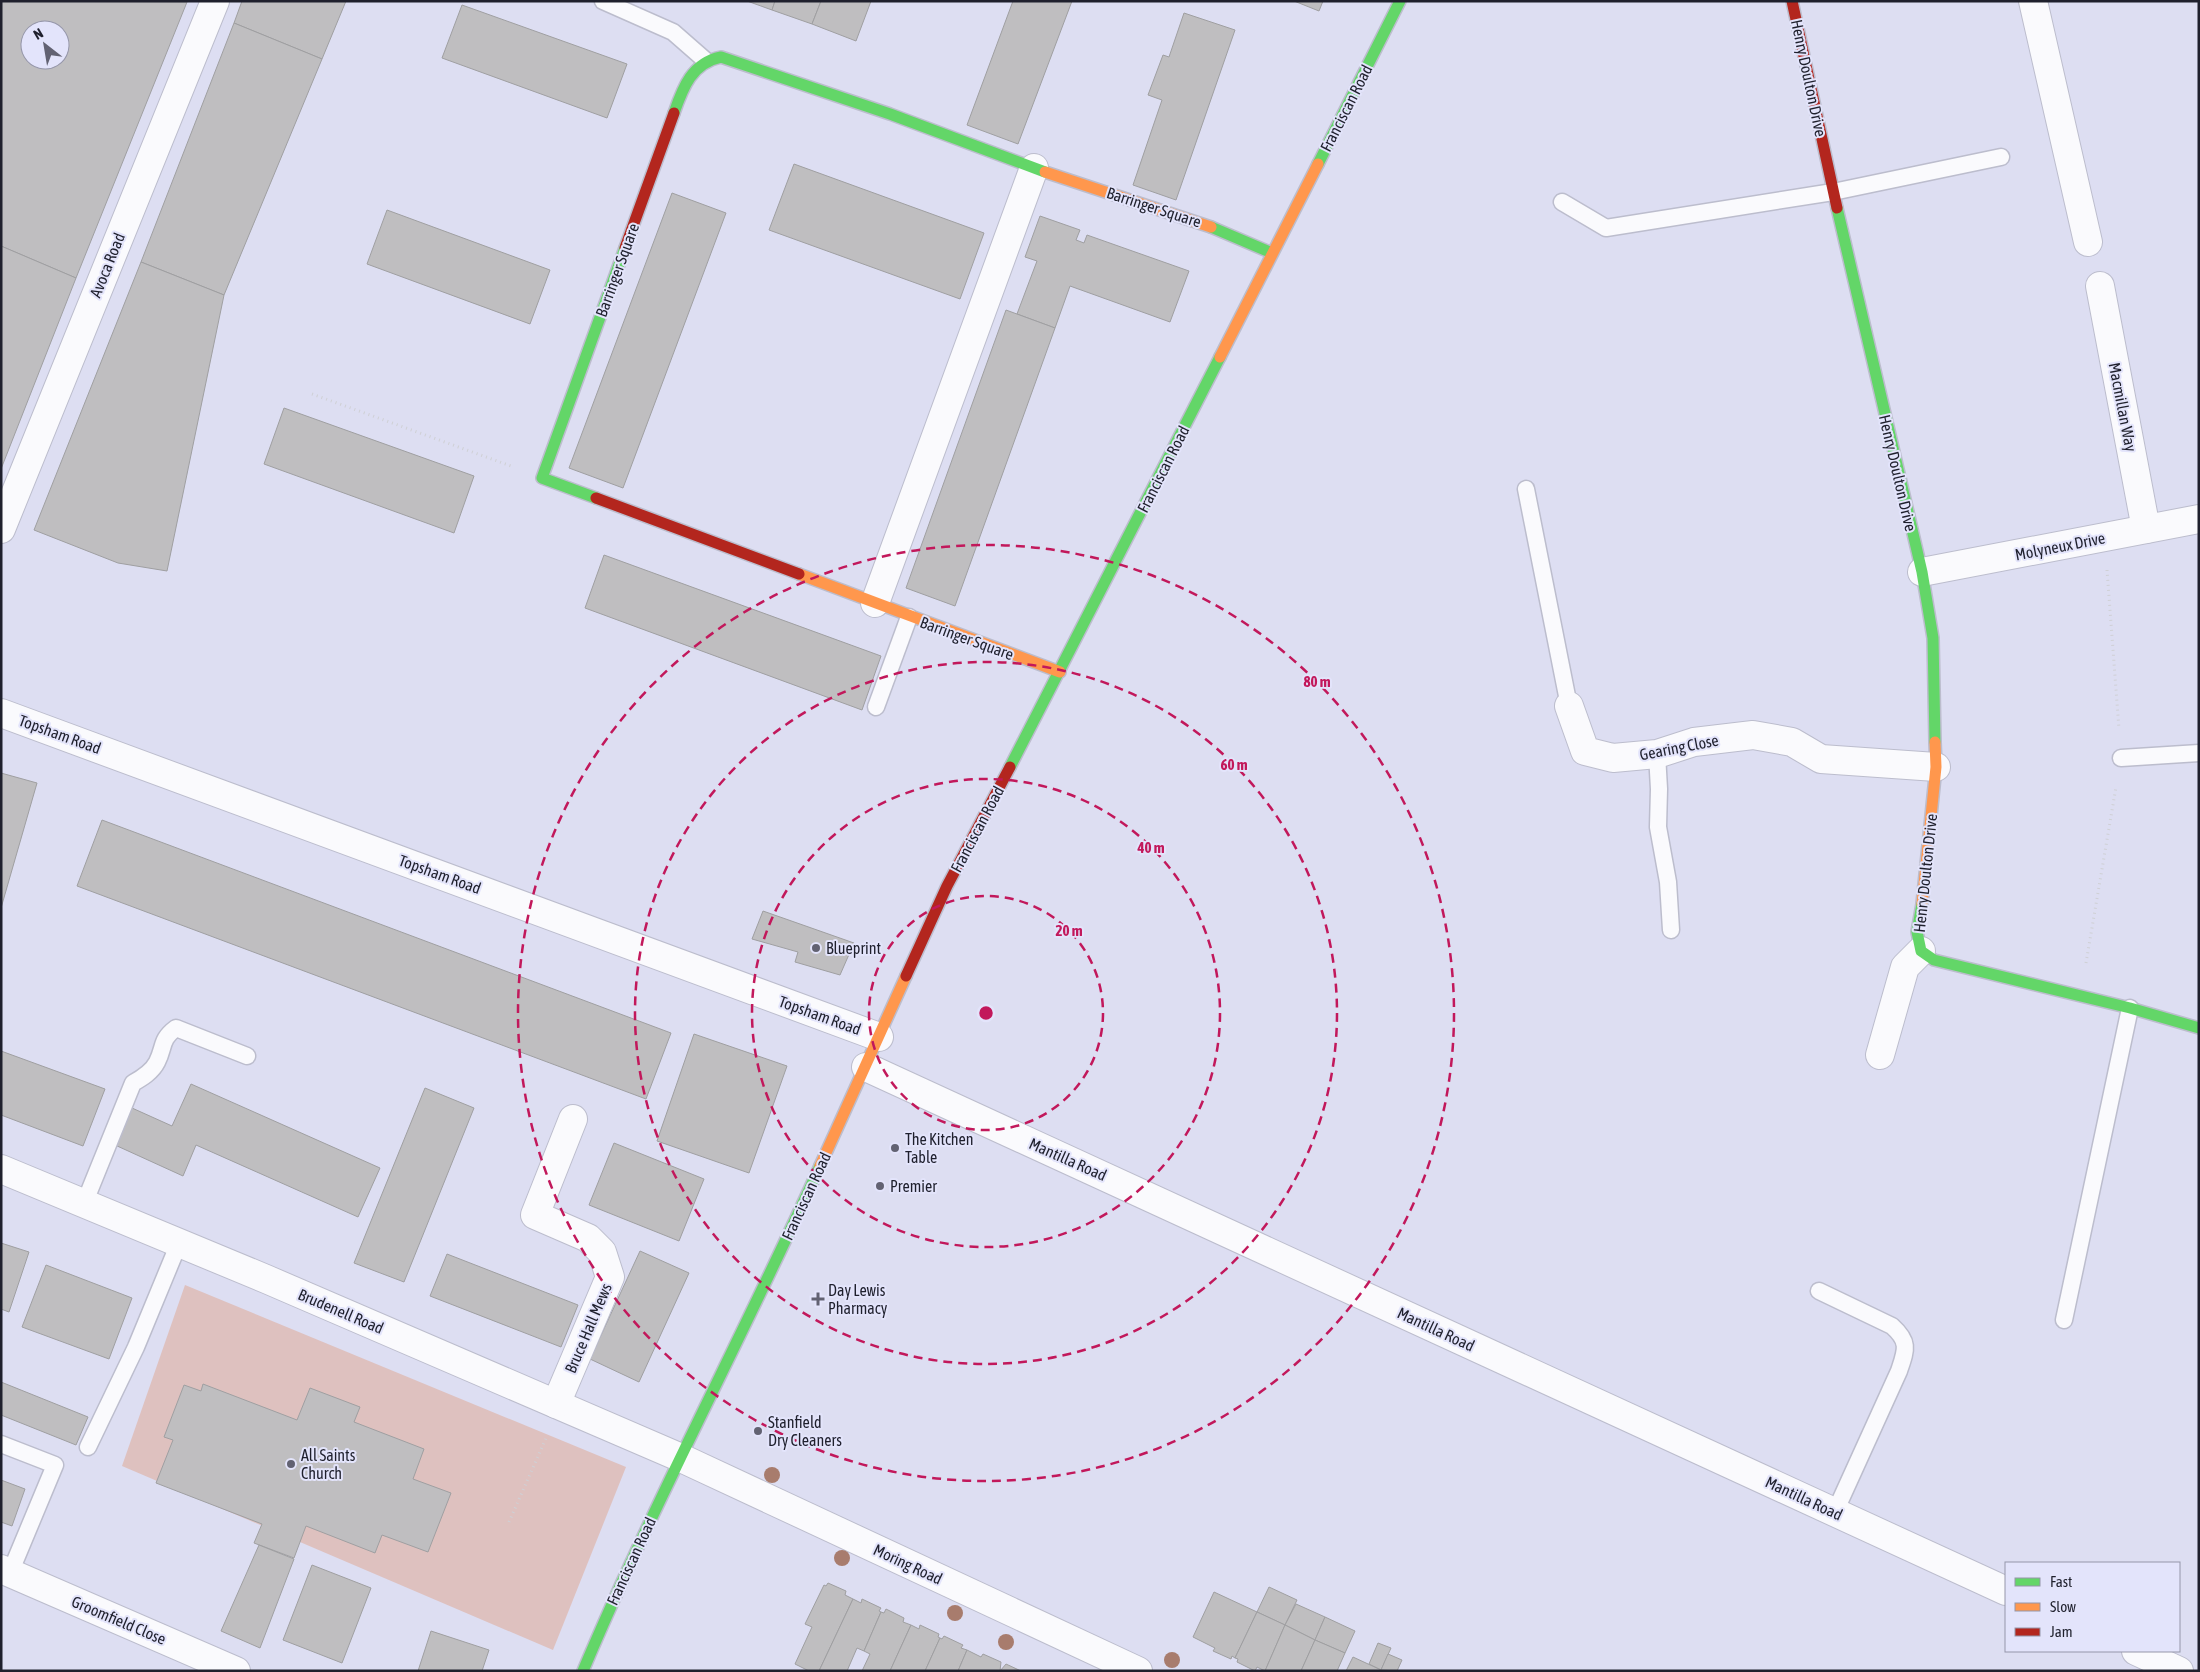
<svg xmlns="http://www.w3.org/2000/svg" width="2200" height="1672" viewBox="0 0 2200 1672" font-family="'Asap Condensed',sans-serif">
  <rect width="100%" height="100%" fill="#dddef2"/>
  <!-- green -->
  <path fill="#dec1bf" d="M 185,1285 L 626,1467 L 553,1650 L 122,1466 Z"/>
  <!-- building -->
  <g fill="#bfbec0" stroke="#9f9fa1" fill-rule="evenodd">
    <path d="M 1,1 L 187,2 L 76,278 L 1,246 ZM 30,30 L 60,30 L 60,60 L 30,60 Z"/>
    <path d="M 242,1 L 346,1 L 322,59 L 234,23 Z"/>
    <path d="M 747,1 L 775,1 L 772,10 Z"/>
    <path d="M 775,1 L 821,1 L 812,24 L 772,10 Z"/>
    <path d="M 821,1 L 871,1 L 856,41 L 812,24 Z"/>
    <path d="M 1013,1 L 1072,1 L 1018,144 L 967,125 Z"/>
    <path d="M 1294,1 L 1323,1 L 1319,11 Z"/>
    <path d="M 462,5 L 627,64 L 607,118 L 442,58 Z"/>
    <path d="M 1184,13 L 1235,30 L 1176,200 L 1133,185 L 1162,100 L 1148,95 L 1163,55 L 1169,57 Z"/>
    <path d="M 234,23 L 322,59 L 224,295 L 141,262 Z"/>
    <path d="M 794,164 L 984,233 L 960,299 L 769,230 Z"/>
    <path d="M 672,193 L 726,213 L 623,488 L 569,468 Z"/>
    <path d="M 387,210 L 550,270 L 530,324 L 367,264 Z"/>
    <path d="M 1040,216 L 1080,230 L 1076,240 L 1084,243 L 1087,235 L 1189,271 L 1170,322 L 1070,286 L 1055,328 L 1017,314 L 1037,261 L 1025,257 Z"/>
    <path d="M 1,246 L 76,278 L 1,469 Z"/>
    <path d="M 141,262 L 224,295 L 167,571 L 118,563 L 34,530 Z"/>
    <path d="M 1006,310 L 1055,328 L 955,606 L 906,588 Z"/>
    <path d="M 284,408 L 474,476 L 454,533 L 264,464 Z"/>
    <path d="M 604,555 L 881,656 L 862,710 L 585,608 Z"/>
    <path d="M 1,773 L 37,783 L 1,908 Z"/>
    <path d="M 102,820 L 671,1033 L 646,1099 L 77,886 Z"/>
    <path d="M 763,911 L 854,943 L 840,975 L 795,962 L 798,952 L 752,939 Z"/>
    <path d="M 694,1034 L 787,1066 L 749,1173 L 657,1141 Z"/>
    <path d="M 1,1051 L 105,1089 L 83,1146 L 1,1115 Z"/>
    <path d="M 191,1084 L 380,1168 L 358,1217 L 196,1145 L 183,1176 L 115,1145 L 132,1108 L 172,1126 Z"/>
    <path d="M 425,1088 L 474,1108 L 404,1282 L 354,1263 Z"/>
    <path d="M 614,1143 L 704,1179 L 679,1241 L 589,1205 Z"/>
    <path d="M 1,1243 L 29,1252 L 9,1312 L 1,1309 Z"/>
    <path d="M 640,1251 L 689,1273 L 639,1382 L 590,1359 Z"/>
    <path d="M 447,1254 L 578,1305 L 561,1347 L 430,1296 Z"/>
    <path d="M 46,1265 L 132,1298 L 109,1359 L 22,1327 Z"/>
    <path d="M 1,1382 L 88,1417 L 76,1445 L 1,1415 Z"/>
    <path d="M 203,1384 L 297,1420 L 310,1388 L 360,1407 L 354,1422 L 424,1449 L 413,1479 L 451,1493 L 428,1552 L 382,1535 L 375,1553 L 306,1526 L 294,1558 L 254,1543 L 262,1524 L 156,1483 L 173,1440 L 164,1437 L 184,1385 L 201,1391 Z"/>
    <path d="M 1,1480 L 25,1489 L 12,1526 L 1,1522 Z"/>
    <path d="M 259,1545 L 294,1559 L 260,1648 L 221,1631 Z"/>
    <path d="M 312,1565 L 371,1588 L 342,1663 L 283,1640 Z"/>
    <path d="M 828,1583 L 846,1591 L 845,1595 L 853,1599 L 819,1671 L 809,1671 L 795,1664 L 812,1627 L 805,1624 L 824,1585 L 826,1586 Z"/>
    <path d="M 1269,1587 L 1297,1600 L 1285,1625 L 1257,1612 Z"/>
    <path d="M 1214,1592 L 1257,1612 L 1235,1658 L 1232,1656 L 1231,1659 L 1213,1651 L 1215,1648 L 1193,1637 Z"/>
    <path d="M 853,1599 L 861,1603 L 862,1599 L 881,1608 L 879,1611 L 881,1612 L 864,1651 L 857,1648 L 847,1671 L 819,1671 Z"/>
    <path d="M 1296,1604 L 1325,1617 L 1315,1640 L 1285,1625 Z"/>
    <path d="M 886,1609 L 904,1618 L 903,1622 L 911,1625 L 890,1671 L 862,1671 L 870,1654 L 864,1651 L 881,1612 L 884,1613 Z"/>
    <path d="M 1257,1612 L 1285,1625 L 1265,1671 L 1257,1667 L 1255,1671 L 1237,1662 L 1238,1659 L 1235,1658 Z"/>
    <path d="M 1325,1617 L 1355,1631 L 1345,1653 L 1315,1640 Z"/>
    <path d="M 911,1625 L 919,1629 L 920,1625 L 939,1634 L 938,1637 L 940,1638 L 925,1671 L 890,1671 Z"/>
    <path d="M 1285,1625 L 1315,1640 L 1301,1671 L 1265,1671 Z"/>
    <path d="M 431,1631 L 489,1650 L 482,1671 L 418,1671 Z"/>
    <path d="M 944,1636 L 963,1645 L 961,1648 L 967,1650 L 958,1671 L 925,1671 L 940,1638 L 942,1639 Z"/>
    <path d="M 1315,1640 L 1345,1653 L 1337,1671 L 1301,1671 Z"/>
    <path d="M 1378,1643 L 1391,1648 L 1381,1670 L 1369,1664 Z"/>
    <path d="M 967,1650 L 981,1657 L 983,1654 L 1001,1662 L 1000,1671 L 958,1671 Z"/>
    <path d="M 1388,1654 L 1402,1660 L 1397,1671 L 1381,1670 Z"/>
    <path d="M 1353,1657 L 1381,1670 L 1381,1671 L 1346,1671 Z"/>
    <path d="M 1006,1664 L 1021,1671 L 1000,1671 Z"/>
  </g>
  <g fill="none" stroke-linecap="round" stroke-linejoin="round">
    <!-- lane casing -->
    <g stroke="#bcbdcd" stroke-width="19">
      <g id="lane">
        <path d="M 603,1 L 673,32 L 705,60"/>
        <path d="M 1562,202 L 1606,228 L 1833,192 L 2001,157"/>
        <path d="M 1526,489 L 1569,706"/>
        <path d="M 876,707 L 909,617"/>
        <path d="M 1657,754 L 1659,789 L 1658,827 L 1668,882 L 1671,930"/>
        <path d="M 2121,758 L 2199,753"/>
        <path d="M 84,1204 L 133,1083 C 142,1078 152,1072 157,1062 C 165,1046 160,1040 176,1028 L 247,1056"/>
        <path d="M 1819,1291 L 1892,1326 C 1910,1342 1906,1350 1899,1371 L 1835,1512"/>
        <path d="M 2064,1320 L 2130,1008"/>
        <path d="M 1,1444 L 55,1465 L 10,1573"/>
        <path d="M 88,1447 L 136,1347 L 179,1243"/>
      </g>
    </g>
    <!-- street casing -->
    <g stroke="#bcbdcd" stroke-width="30">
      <g id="street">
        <path d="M 2033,1 L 2088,242"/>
        <path d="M 2100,286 L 2146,529"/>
        <path d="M 1,529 L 215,1"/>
        <path d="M 1922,572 L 2199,519"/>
        <path d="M 875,603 L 1034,168"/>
        <path d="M 1569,706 L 1585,751 L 1613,758 L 1657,754 L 1694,742 L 1753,735 L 1792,742 L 1821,759 L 1936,767"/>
        <path d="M 1,713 L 879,1037"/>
        <path d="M 1880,1055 L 1905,967 L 1921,951"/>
        <path d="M 866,1067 L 2006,1591"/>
        <path d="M 1,1169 L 266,1279 L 679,1457 L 1138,1671"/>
        <path d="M 556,1404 L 610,1277 L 602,1252 L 588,1238 L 535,1215 L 573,1119"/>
        <path d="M 1,1569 L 236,1671"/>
        <path d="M 2136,1651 L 2179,1671"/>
      </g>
    </g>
    <!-- fast casing -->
    <g stroke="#bcbdcd" stroke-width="14">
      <g id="fast">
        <path d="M 674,113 C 683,87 692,63 721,57 L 890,114 L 1045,172"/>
        <path d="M 1318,164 L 1400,1"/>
        <path d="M 1837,208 L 1922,572 L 1933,638 L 1935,742"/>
        <path d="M 1211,227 L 1272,253"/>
        <path d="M 596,498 L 542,478 L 625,248"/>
        <path d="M 1010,767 L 1220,357"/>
        <path d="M 1922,904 L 1917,932 L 1921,951 L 1934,960 L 2130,1008 L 2199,1028"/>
        <path d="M 583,1671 C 655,1500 743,1336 820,1166"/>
      </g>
    </g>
    <!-- slow casing -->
    <g stroke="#bcbdcd" stroke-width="14">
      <g id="slow">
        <path d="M 1045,172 L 1211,227"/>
        <path d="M 1220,357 L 1318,164"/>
        <path d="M 799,574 L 1060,672"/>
        <path d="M 1922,904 L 1936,767 L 1935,742"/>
        <path d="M 820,1166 L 906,976"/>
      </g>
    </g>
    <!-- jam casing -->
    <g stroke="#bcbdcd" stroke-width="14">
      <g id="jam">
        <path d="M 1792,1 L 1837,208"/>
        <path d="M 625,248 L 674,113"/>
        <path d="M 596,498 L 799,574"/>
        <path d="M 906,976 L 947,886 L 1010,767"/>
      </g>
    </g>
    <!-- path -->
    <g stroke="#cfd0d5" stroke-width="3" stroke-dasharray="1 4" stroke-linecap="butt">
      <path d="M 312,394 L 511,466"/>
      <path d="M 2107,570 L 2119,729"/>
      <path d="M 2086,963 L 2116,787"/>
      <path d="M 509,1522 L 547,1436"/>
    </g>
    <!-- lane -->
    <use href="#lane" stroke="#fafafd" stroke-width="16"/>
    <!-- street -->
    <use href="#street" stroke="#fafafd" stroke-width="28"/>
    <!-- fast -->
    <use href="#fast" stroke="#63d668" stroke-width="11"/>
    <!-- slow -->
    <use href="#slow" stroke="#ff974d" stroke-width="11"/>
    <!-- jam -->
    <use href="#jam" stroke="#b3261e" stroke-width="11"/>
  </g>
  <!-- trees -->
  <g fill="#a87c6d">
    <circle cx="772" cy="1475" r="8"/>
    <circle cx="842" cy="1558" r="8"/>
    <circle cx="955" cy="1613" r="8"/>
    <circle cx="1006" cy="1642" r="8"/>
    <circle cx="1172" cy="1660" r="8"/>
  </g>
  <!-- distance rings -->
  <g fill="none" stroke="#c2185b" stroke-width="2.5" stroke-dasharray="9 6">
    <circle cx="986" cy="1013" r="117"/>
    <circle cx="986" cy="1013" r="234"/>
    <circle cx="986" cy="1013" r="351"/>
    <circle cx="986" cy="1013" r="468"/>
  </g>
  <!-- markers -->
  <g fill="#626272" stroke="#e3e4fb" stroke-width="2">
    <circle cx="816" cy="948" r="5"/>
    <circle cx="895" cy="1148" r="5"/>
    <circle cx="880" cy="1186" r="5"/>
    <path d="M815.5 1291.5h5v5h5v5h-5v5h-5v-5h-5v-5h5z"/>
    <circle cx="758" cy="1431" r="5"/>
    <circle cx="291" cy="1464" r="5"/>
  </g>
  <g text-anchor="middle" stroke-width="4" stroke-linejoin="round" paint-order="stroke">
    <!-- street labels -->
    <g font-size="16" fill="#1f202d" stroke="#e3e4fb">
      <text transform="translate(1809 78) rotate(78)" y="6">Henry Doulton Drive</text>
      <text transform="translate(1346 108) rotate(-63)" y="6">Franciscan Road</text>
      <text transform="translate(1154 207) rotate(18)" y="6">Barringer Square</text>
      <text transform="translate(107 265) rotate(-68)" y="6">Avoca Road</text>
      <text transform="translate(617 270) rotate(-70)" y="6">Barringer Square</text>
      <text transform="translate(2123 407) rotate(79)" y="6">Macmillan Way</text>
      <text transform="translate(1163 469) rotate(-63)" y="6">Franciscan Road</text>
      <text transform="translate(1898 473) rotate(77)" y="6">Henry Doulton Drive</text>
      <text transform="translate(2060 546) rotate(-11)" y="6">Molyneux Drive</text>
      <text transform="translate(967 638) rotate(20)" y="6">Barringer Square</text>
      <text transform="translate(60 734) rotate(20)" y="6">Topsham Road</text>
      <text transform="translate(1679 747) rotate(-11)" y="6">Gearing Close</text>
      <text transform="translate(977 829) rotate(-62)" y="6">Franciscan Road</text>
      <text transform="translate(1925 873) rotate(-84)" y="6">Henry Doulton Drive</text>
      <text transform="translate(440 874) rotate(20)" y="6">Topsham Road</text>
      <text transform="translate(820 1015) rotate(20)" y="6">Topsham Road</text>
      <text transform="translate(1068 1159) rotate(24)" y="6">Mantilla Road</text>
      <text transform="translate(806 1196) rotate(-65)" y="6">Franciscan Road</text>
      <text transform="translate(341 1311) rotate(23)" y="6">Brudenell Road</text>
      <text transform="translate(588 1328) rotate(-67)" y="6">Bruce Hall Mews</text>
      <text transform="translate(1436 1329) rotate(25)" y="6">Mantilla Road</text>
      <text transform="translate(1804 1498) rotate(25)" y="6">Mantilla Road</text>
      <text transform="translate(631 1561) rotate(-65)" y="6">Franciscan Road</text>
      <text transform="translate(908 1564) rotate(25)" y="6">Moring Road</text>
      <text transform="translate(119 1620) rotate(23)" y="6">Groomfield Close</text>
    </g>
    <!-- poi labels -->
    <g font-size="16" fill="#1f202d" stroke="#e3e4fb" text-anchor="start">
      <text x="826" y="954">Blueprint</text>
      <text x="905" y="1145">The Kitchen<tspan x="905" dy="18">Table</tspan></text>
      <text x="890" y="1192">Premier</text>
      <text x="828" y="1296">Day Lewis<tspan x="828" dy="18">Pharmacy</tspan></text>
      <text x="768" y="1428">Stanfield<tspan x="768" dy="18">Dry Cleaners</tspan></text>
      <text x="301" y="1461">All Saints<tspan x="301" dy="18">Church</tspan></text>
    </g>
  </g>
  <circle cx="986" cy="1013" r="8" fill="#c2185b" stroke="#e3e4fb" stroke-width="2.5"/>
  <g font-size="15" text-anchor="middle" font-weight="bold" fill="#c2185b" stroke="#e3e4fb" stroke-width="4" stroke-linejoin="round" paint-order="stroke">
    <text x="1317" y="687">80 m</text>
    <text x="1234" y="770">60 m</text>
    <text x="1151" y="853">40 m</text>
    <text x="1069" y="936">20 m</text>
  </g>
  <!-- border -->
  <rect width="2200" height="1672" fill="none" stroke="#1f202d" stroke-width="5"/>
  <!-- legend -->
  <rect x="2005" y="1562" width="175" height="90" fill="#e3e4fb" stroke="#9596a9"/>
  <rect x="2015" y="1578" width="25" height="8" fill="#63d668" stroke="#9596a9"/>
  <text x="2050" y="1587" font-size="15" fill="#1f202d">Fast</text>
  <rect x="2015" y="1603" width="25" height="8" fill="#ff974d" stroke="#9596a9"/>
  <text x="2050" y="1612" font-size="15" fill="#1f202d">Slow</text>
  <rect x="2015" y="1628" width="25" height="8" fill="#b3261e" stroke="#9596a9"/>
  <text x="2050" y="1637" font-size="15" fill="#1f202d">Jam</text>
  <!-- north arrow -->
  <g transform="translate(45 45) rotate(329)"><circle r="24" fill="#e3e4fb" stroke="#9596a9"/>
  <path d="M0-4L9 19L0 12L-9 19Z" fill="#626272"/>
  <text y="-8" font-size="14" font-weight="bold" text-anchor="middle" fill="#1f202d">N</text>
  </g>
</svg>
